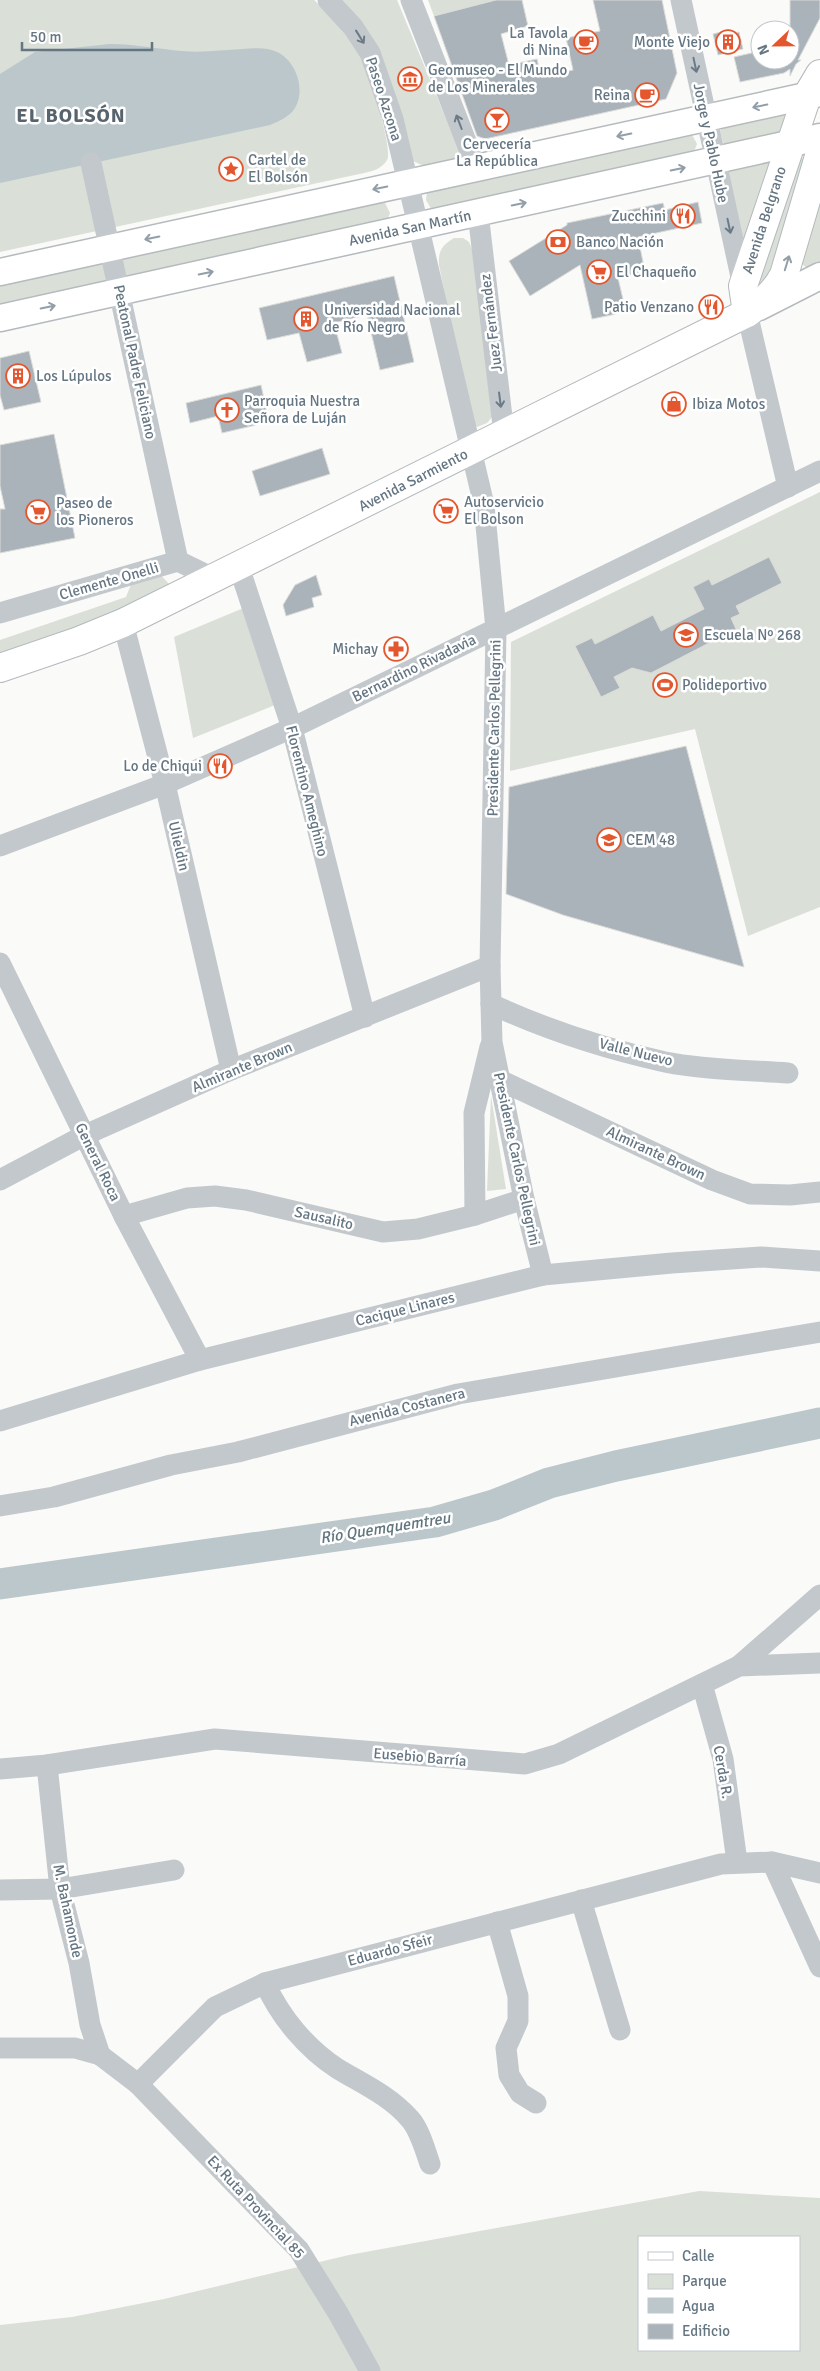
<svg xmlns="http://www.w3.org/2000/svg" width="820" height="2371" viewBox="0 0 820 2371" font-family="Signika,sans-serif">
  <rect width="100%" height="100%" fill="#fafaf8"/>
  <!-- green -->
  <g fill="#dadfd7" fill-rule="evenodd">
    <path d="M 0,0 L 314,0 C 330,14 347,31 358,49 C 366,64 394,148 387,160 C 382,169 372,171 364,173 L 0,252 Z"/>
    <path d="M 342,0 L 397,0 L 459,150 L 459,156 L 456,159 L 426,167 L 413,161 Z"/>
    <path d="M 428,0 L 496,0 L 434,16 Z"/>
    <path d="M 784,114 L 785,118 L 778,135 L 728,147 L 723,143 L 720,131 L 724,126 Z"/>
    <path d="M 691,133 L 697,144 L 693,154 L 433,212 L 426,200 L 427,191 Z"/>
    <path d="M 801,154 L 804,161 L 766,283 L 760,285 L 757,283 Z"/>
    <path d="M 769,162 L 749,242 L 744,244 L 727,172 L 730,167 Z"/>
    <path d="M 820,170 L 820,267 L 808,269 L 801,263 Z"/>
    <path d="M 382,197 L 390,213 L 387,221 L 0,312 L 0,277 Z"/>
    <path d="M 454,238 L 463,238 L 469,242 L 473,251 L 492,417 L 487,423 L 477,427 L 470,422 L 439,265 C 438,251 442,245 454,238 Z"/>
    <path d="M 820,492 L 820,907 L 748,936 L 695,729 L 510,771 L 511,642 Z"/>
    <path d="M 159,573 L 169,584 L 170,593 L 142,606 L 0,654 L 0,640 L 126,597 L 132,582 Z"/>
    <path d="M 246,607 L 275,705 L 193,738 L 174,637 Z"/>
    <path d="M 491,1096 L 506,1189 L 487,1191 Z"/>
    <path d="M 699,2191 L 820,2198 L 820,2371 L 0,2371 L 0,2325 L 72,2317 L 164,2299 L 349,2255 ZM 639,2237 L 799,2237 L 799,2350 L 639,2350 Z"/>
  </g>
  <!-- water -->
  <path fill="#bbc7cb" d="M 110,44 C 134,44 158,49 182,51 C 202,53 223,50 243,49 C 254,48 267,47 277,52 C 296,61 306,89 295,108 C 289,117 279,121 270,125 L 0,183 L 0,74 L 35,52 Z"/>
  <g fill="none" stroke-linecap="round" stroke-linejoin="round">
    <!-- river -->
    <path stroke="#bbc7cb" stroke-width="31" d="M 0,1584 L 435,1522 L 494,1505 L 549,1483 L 616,1466 L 820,1423"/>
  </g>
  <!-- building -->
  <g fill="#aab3b9" stroke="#dcdcda">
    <path d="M 496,0 L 522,0 L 528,26 L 501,34 L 509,65 L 537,59 L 541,77 L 573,70 L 566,38 L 600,31 L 593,0 L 662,0 L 677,73 L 666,99 L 485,139 L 477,136 L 434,16 Z"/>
    <path d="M 790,0 L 820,0 L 820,18 L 798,60 L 801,60 L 796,64 L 790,76 L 790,69 L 784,73 L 740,82 L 734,57 L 760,51 L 756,60 L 790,60 Z"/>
    <path d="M 729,30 L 730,34 L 739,32 L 743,49 L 718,55 L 713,34 Z"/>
    <path d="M 698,202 L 702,223 L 638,237 L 645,272 L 618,278 L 626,312 L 592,319 L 580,265 L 530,296 L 509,261 L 567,225 L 567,223 L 663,203 L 665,210 Z"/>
    <path d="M 394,276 L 414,362 L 380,370 L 367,315 L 334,323 L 342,353 L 307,362 L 299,333 L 267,340 L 259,308 Z"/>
    <path d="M 29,351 L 41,402 L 4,410 L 0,395 L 0,358 Z"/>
    <path d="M 261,385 L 269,422 L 222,433 L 218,416 L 190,423 L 186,403 Z"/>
    <path d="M 54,434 L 75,538 L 0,553 L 0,509 L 5,509 L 0,486 L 0,445 Z"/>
    <path d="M 322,448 L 330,474 L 260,496 L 252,471 Z"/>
    <path d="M 769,557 L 782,583 L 736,606 L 740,614 L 731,618 L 736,629 L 651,673 L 632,668 L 614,677 L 620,688 L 601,697 L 575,646 L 592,638 L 595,644 L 653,615 L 661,631 L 704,609 L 693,587 L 709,579 L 712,585 Z"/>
    <path d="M 316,575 L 322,595 L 312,598 L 314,607 L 286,616 L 283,605 L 295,585 Z"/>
    <path d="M 686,746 L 744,967 L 563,915 L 506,894 L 509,787 Z"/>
  </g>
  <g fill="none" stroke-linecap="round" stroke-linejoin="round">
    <!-- major casing -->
    <g stroke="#b5babe" stroke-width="29">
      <g id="major">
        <path d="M 0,272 L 820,93"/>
        <path d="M 759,307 L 820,276"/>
        <path d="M 0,318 L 820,137"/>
      </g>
    </g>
    <!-- highway casing -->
    <g stroke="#b4b9bd" stroke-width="30">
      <g id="highway">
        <path d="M 747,313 L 743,286 L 807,96 L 820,74"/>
        <path d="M 0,668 L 79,641 L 123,623 L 747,313 C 763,302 775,292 784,275 L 820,153"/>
      </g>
    </g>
    <!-- minor -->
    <g stroke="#c3c8cc" stroke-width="21">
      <path d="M 328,0 L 353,27 L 370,53 L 393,119 L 484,505 L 496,629 L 490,966 L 492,1042 L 524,1199 L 543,1275"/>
      <path d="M 411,0 L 476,167"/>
      <path d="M 681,0 L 743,286"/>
      <path d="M 91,163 L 178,561"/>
      <path d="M 478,213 L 504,434"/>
      <path d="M 747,313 L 788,487"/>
      <path d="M 239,567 L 292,728 L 365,1017"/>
      <path d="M 0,613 L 178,561 L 215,579"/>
      <path d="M 123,623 L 165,784 L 231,1070"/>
      <path d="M 0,846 L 165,784 L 292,728 L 820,471"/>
      <path d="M 0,963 L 124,1216 L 200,1360"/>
      <path d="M 491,1004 C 545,1029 606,1049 665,1062 C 705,1070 748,1070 788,1073"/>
      <path d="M 500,1080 L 712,1180 L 750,1194 L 790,1195 L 820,1192"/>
      <path d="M 0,1180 L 85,1135 L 231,1070 L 490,966"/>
      <path d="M 475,1215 L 474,1113 L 490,1047"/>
      <path d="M 124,1216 L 187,1198 L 215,1196 L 246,1200 L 383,1232 L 418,1229 L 475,1215 L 524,1199"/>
      <path d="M 0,1421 L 200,1360 L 543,1275 L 672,1263 L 761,1257 L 820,1261"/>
      <path d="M 0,1506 L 54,1497 L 171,1465 L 238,1452 L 458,1394 L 820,1332"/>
      <path d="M 739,1666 L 820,1595"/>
      <path d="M 702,1684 L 723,1759 L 737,1862"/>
      <path d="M 47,1765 L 60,1889 L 79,1963 L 90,2025 L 100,2055"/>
      <path d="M 0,1769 L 47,1765 L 215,1739 L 525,1764 L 559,1754 L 739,1666 L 820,1663"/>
      <path d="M 772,1862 L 820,1967"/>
      <path d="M 0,1890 L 60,1889 L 174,1870"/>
      <path d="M 581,1900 L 620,2030"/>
      <path d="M 497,1922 L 518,1996 L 518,2021 L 506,2048 L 509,2075 L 520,2093 L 536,2103"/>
      <path d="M 265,1983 C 280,2017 307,2049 338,2069 C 363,2084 390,2096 410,2119 C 420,2130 425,2150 430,2164"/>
      <path d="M 0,2048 L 75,2048 L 100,2055 L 138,2084 L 299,2250 L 338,2313 L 370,2371"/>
      <path d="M 138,2084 L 215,2007 L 265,1983 L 721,1864 L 772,1862 L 820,1873"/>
    </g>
    <!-- major -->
    <use href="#major" stroke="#fff" stroke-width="26"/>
    <!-- highway -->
    <use href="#highway" stroke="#fff" stroke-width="28"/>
  </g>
  <!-- one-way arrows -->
  <defs><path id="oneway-shaft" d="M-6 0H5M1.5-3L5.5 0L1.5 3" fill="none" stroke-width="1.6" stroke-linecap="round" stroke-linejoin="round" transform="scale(1.25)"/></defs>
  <g stroke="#6a7a87">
    <use href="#oneway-shaft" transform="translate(360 37) rotate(58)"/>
    <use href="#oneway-shaft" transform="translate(695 65) rotate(78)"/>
    <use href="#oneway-shaft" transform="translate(459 122) rotate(-111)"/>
    <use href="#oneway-shaft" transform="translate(729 226) rotate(78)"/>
    <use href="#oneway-shaft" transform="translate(500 400) rotate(83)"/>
  </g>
  <g stroke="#939fa8">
    <use href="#oneway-shaft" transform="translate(760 106) rotate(168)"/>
    <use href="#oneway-shaft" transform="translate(624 135) rotate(168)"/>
    <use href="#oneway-shaft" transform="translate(678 169) rotate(-12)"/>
    <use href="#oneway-shaft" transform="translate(380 188) rotate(168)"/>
    <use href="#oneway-shaft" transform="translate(519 204) rotate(-12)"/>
    <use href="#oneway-shaft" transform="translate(152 238) rotate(168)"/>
    <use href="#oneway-shaft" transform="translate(787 263) rotate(-73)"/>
    <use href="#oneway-shaft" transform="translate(206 273) rotate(-12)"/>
    <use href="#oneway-shaft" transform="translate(48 307) rotate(-12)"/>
  </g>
  <!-- icons -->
  <defs>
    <g id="cafe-ring" transform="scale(1.25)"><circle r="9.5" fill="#fff" stroke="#e4572e" stroke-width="1.5"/><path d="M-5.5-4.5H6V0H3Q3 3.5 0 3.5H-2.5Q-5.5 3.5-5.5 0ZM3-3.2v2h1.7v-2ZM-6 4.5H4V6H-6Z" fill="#e4572e"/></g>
    <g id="building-ring" transform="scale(1.25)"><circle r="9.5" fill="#fff" stroke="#e4572e" stroke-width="1.5"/><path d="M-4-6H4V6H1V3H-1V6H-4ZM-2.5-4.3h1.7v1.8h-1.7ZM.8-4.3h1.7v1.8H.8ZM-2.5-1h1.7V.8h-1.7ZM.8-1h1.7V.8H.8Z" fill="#e4572e"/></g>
    <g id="museum-ring" transform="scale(1.25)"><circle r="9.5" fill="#fff" stroke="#e4572e" stroke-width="1.5"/><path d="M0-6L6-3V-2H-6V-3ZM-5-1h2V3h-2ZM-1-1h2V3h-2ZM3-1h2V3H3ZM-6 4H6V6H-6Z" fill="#e4572e"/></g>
    <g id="bar-ring" transform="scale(1.25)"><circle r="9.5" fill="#fff" stroke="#e4572e" stroke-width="1.5"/><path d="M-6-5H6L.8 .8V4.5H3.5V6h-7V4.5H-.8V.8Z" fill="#e4572e"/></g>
    <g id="sight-ring" transform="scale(1.25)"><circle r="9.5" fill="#fff" stroke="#e4572e" stroke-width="1.5"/><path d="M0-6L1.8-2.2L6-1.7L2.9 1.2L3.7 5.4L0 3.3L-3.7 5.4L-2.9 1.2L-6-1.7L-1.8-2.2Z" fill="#e4572e"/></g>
    <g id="restaurant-ring" transform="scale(1.25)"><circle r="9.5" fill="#fff" stroke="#e4572e" stroke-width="1.5"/><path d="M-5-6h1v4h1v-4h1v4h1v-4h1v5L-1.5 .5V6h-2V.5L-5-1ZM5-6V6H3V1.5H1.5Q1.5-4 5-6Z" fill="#e4572e"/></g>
    <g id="bank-ring" transform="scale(1.25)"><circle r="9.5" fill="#fff" stroke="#e4572e" stroke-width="1.5"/><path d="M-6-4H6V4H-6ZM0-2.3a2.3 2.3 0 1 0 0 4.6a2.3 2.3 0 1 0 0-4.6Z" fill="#e4572e"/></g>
    <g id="supermarket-ring" transform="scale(1.25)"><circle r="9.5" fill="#fff" stroke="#e4572e" stroke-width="1.5"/><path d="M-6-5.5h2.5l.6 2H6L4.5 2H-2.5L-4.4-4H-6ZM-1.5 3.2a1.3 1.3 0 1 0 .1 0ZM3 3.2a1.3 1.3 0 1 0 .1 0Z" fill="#e4572e"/></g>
    <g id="shop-ring" transform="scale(1.25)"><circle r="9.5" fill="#fff" stroke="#e4572e" stroke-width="1.5"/><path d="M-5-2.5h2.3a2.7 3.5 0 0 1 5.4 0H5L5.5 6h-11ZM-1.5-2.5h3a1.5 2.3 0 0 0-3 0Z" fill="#e4572e"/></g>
    <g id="church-ring" transform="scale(1.25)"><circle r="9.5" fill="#fff" stroke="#e4572e" stroke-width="1.5"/><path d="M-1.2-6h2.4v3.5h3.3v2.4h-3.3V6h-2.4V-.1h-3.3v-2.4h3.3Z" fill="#e4572e"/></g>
    <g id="school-ring" transform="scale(1.25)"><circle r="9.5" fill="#fff" stroke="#e4572e" stroke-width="1.5"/><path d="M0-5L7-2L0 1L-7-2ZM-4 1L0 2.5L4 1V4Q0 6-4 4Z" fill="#e4572e"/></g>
    <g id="pharmacy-ring" transform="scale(1.25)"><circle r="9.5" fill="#fff" stroke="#e4572e" stroke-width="1.5"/><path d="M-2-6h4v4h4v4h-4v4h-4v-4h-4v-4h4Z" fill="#e4572e"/></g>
    <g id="stadium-ring" transform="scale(1.25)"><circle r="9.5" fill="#fff" stroke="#e4572e" stroke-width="1.5"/><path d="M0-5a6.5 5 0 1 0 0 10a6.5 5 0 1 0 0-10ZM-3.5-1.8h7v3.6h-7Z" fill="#e4572e"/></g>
  </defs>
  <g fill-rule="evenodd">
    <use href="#cafe-ring" x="586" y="42"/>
    <use href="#building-ring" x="728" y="42"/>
    <use href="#museum-ring" x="410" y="79"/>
    <use href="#cafe-ring" x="647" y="95"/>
    <use href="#bar-ring" x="497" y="120"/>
    <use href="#sight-ring" x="231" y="169"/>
    <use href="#restaurant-ring" x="683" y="216"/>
    <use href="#bank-ring" x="558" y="242"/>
    <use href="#supermarket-ring" x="599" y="272"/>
    <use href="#restaurant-ring" x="711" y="307"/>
    <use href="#building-ring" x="306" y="319"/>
    <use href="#building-ring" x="18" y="376"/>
    <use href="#shop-ring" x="674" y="404"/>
    <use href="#church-ring" x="227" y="410"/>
    <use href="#supermarket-ring" x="446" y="511"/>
    <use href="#supermarket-ring" x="38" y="512"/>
    <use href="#school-ring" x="686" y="635"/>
    <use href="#pharmacy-ring" x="396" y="649"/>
    <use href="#stadium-ring" x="665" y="685"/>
    <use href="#restaurant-ring" x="220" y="766"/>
    <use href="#school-ring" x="609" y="840"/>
  </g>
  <g text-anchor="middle" stroke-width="5" stroke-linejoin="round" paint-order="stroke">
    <!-- poi labels -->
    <g font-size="15" fill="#657683" stroke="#fff" text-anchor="start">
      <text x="568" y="38" text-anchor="end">La Tavola<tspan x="568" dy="17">di Nina</tspan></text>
      <text x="710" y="47" text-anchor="end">Monte Viejo</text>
      <text x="428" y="75">Geomuseo - El Mundo<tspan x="428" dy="17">de Los Minerales</tspan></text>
      <text x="630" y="100" text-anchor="end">Reina</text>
      <text x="497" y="149" text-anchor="middle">Cervecería<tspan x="497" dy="17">La República</tspan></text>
      <text x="248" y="165">Cartel de<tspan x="248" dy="17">El Bolsón</tspan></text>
      <text x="666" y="221" text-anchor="end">Zucchini</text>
      <text x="576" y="247">Banco Nación</text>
      <text x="616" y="277">El Chaqueño</text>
      <text x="694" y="312" text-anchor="end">Patio Venzano</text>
      <text x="324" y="315">Universidad Nacional<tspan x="324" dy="17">de Río Negro</tspan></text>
      <text x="36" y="381">Los Lúpulos</text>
      <text x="244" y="406">Parroquia Nuestra<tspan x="244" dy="17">Señora de Luján</tspan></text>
      <text x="692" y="409">Ibiza Motos</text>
      <text x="464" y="507">Autoservicio<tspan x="464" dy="17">El Bolson</tspan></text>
      <text x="56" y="508">Paseo de<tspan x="56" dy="17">los Pioneros</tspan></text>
      <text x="704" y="640">Escuela Nº 268</text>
      <text x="378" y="654" text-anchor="end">Michay</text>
      <text x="682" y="690">Polideportivo</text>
      <text x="202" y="771" text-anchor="end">Lo de Chiqui</text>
      <text x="626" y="845">CEM 48</text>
    </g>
    <!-- street labels -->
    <g font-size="15" fill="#657683" stroke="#fff">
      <text transform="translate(384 99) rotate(72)" y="5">Paseo Azcona</text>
      <text transform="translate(711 143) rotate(78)" y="5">Jorge y Pablo Hube</text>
      <text transform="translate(764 220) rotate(-72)" y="5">Avenida Belgrano</text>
      <text transform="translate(410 228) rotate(-12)" y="5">Avenida San Martín</text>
      <text transform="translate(491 323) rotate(-97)" y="5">Juez Fernández</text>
      <text transform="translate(135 362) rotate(78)" y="5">Peatonal Padre Feliciano</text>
      <text transform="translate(413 480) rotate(-27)" y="5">Avenida Sarmiento</text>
      <text transform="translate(109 581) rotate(-16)" y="5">Clemente Onelli</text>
      <text transform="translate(414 668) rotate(-26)" y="5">Bernardino Rivadavia</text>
      <text transform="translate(494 728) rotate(-89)" y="5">Presidente Carlos Pellegrini</text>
      <text transform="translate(307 791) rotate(76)" y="5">Florentino Ameghino</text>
      <text transform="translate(179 846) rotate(77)" y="5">Ulieldin</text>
      <text transform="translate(636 1052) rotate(14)" y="5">Valle Nuevo</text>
      <text transform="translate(242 1067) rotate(-23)" y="5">Almirante Brown</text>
      <text transform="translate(656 1153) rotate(25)" y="5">Almirante Brown</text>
      <text transform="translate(517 1159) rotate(78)" y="5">Presidente Carlos Pellegrini</text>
      <text transform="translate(98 1162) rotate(64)" y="5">General Roca</text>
      <text transform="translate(324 1218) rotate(13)" y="5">Sausalito</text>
      <text transform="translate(405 1309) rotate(-14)" y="5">Cacique Linares</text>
      <text transform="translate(407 1407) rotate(-14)" y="5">Avenida Costanera</text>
      <text transform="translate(420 1757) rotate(5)" y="5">Eusebio Barría</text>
      <text transform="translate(723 1772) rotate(80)" y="5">Cerda R.</text>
      <text transform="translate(68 1911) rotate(78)" y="5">M. Bahamonde</text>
      <text transform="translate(390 1950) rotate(-15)" y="5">Eduardo Sfeir</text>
      <text transform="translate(256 2207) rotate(47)" y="5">Ex Ruta Provincial 85</text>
    </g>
    <!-- water labels -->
    <g font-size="16" font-style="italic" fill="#60757c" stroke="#fff">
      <text transform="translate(385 1527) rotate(-9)" y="6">Río Quemquemtreu</text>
    </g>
    <!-- district labels -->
    <g font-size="20" font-weight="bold" letter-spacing="1" fill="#57646e" stroke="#fff">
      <text x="71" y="122">EL BOLSÓN</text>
    </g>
  </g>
  <!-- legend -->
  <rect x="638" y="2236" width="162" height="115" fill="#ffffff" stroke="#c1c8cd"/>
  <rect x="648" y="2252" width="25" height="8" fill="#ffffff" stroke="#c1c8cd"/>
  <text x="682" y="2261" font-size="15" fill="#657683">Calle</text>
  <rect x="648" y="2274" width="25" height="15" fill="#dadfd7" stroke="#c1c8cd"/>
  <text x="682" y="2286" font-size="15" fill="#657683">Parque</text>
  <rect x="648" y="2298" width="25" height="15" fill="#bbc7cb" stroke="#c1c8cd"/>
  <text x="682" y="2311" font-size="15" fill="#657683">Agua</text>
  <rect x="648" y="2324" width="25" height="15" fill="#aab3b9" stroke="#c1c8cd"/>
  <text x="682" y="2336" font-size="15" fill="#657683">Edificio</text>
  <!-- north arrow -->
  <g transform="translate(775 45) rotate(248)"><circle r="24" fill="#ffffff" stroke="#c1c8cd"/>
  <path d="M0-4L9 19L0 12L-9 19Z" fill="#e4572e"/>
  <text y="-8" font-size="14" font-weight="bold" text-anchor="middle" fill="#657683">N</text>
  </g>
  <!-- scale -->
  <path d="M22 42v8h130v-8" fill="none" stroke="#657683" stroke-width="2.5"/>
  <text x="30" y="42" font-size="15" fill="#657683" stroke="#ffffff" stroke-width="4" paint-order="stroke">50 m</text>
</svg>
